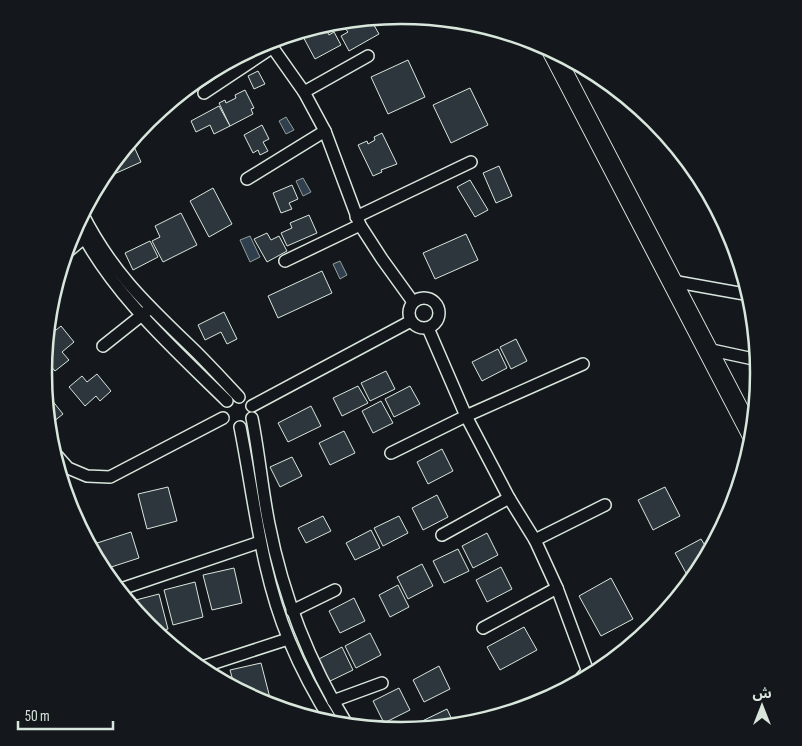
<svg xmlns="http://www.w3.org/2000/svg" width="802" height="746" viewBox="0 0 802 746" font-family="'Sofia Sans Condensed','Noto Sans Arabic',sans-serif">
  <rect width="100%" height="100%" fill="#14181c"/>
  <!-- water -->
  <g fill="#2f3f4d" stroke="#939e99">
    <path d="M 286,117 L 294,130 L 286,134 L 279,121 Z"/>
    <path d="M 303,178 L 311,192 L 303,196 L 296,181 Z"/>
    <path d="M 250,236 L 260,257 L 250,262 L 240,240 Z"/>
    <path d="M 340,261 L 347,275 L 340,279 L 333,264 Z"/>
  </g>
  <!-- building -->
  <g fill="#2c363c" stroke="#d8e6dc">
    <path d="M 370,18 L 379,34 L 349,51 L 341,36 L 348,32 L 344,27 L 357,19 Z"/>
    <path d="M 352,20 L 329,32 L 325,24 L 331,22 Z"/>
    <path d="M 323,24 L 329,35 L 334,32 L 341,45 L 315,59 L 300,31 Z"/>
    <path d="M 408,60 L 425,97 L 388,114 L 371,77 Z"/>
    <path d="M 258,71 L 265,84 L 254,89 L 248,76 Z"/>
    <path d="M 470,88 L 488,125 L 451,143 L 433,105 Z"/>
    <path d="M 245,90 L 254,108 L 251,109 L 253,114 L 230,126 L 219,103 L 225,100 L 226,103 L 236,98 L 235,95 Z"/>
    <path d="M 219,106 L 230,126 L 214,134 L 210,125 L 196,132 L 191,121 Z"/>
    <path d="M 262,125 L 269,139 L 263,142 L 268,151 L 260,155 L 258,150 L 253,153 L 244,135 Z"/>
    <path d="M 382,133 L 397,164 L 381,170 L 382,172 L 373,176 L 358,145 L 367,141 L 368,144 L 375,140 L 374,137 Z"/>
    <path d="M 131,140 L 141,162 L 112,175 L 109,167 Z"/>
    <path d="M 499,166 L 512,196 L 496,203 L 483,173 Z"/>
    <path d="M 470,180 L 488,210 L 475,217 L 457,187 Z"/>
    <path d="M 292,185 L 298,199 L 289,203 L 292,209 L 281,213 L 273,193 Z"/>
    <path d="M 213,188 L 232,224 L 209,237 L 190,201 Z"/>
    <path d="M 181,213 L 197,245 L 163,262 L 152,241 L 160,237 L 155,226 Z"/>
    <path d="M 309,215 L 317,233 L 287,246 L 281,233 L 292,228 L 290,223 Z"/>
    <path d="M 267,233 L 271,240 L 279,236 L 287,251 L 267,262 L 254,239 Z"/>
    <path d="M 466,234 L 478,260 L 435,279 L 423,253 Z"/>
    <path d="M 150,241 L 158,257 L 133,270 L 125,253 Z"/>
    <path d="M 322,271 L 332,293 L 278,318 L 268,296 Z"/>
    <path d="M 224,312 L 237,339 L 227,344 L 221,332 L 205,340 L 198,325 Z"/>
    <path d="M 61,326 L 74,342 L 62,352 L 69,360 L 55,371 L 44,358 L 46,338 Z"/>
    <path d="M 516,339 L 527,361 L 511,369 L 500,347 Z"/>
    <path d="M 498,349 L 507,368 L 482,381 L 472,362 Z"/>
    <path d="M 386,371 L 395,389 L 370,401 L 361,383 Z"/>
    <path d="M 97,374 L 111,391 L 100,401 L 96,396 L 85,406 L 69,387 L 82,376 L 87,382 Z"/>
    <path d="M 358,386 L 368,403 L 342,416 L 333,398 Z"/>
    <path d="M 410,386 L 420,404 L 394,417 L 385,399 Z"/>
    <path d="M 47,394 L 63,414 L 48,426 L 45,396 Z"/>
    <path d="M 381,401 L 393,423 L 373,433 L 362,411 Z"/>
    <path d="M 311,406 L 321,426 L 288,442 L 278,423 Z"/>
    <path d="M 344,431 L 355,453 L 330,465 L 319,443 Z"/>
    <path d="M 442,449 L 453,471 L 428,484 L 417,462 Z"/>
    <path d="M 292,457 L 302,476 L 280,487 L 270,467 Z"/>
    <path d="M 168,487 L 177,521 L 147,529 L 138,494 Z"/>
    <path d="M 665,487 L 680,516 L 653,530 L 638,500 Z"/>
    <path d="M 437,495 L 448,517 L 423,530 L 412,508 Z"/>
    <path d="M 323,516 L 331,531 L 306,543 L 298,528 Z"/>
    <path d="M 399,516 L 408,533 L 383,546 L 374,528 Z"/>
    <path d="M 371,530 L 380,548 L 355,560 L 346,543 Z"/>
    <path d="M 131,532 L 139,558 L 102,570 L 94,544 Z"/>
    <path d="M 487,533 L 498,555 L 473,568 L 462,546 Z"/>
    <path d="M 701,539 L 709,552 L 699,572 L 691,582 L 675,553 Z"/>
    <path d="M 458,549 L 469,571 L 444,583 L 433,561 Z"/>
    <path d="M 422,564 L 433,586 L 408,599 L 397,577 Z"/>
    <path d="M 501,567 L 512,589 L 487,602 L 476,580 Z"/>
    <path d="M 234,568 L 242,603 L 212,610 L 203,575 Z"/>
    <path d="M 611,578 L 633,619 L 601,636 L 579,596 Z"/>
    <path d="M 195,582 L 203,617 L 173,625 L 164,590 Z"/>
    <path d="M 398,585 L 409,607 L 390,617 L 379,595 Z"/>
    <path d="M 159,594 L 168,629 L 155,632 L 148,626 L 128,602 Z"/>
    <path d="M 354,598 L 365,621 L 340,633 L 329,611 Z"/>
    <path d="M 524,627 L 537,650 L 500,670 L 487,647 Z"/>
    <path d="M 370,633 L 381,655 L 356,668 L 345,646 Z"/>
    <path d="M 342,647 L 353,670 L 328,682 L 317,660 Z"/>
    <path d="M 261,663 L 270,698 L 258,701 L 235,688 L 230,670 Z"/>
    <path d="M 439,666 L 450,689 L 424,702 L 413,680 Z"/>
    <path d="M 399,688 L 410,710 L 384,723 L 373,701 Z"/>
    <path d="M 447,709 L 455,726 L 414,730 L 412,726 Z"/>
  </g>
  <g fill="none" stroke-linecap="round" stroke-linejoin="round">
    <!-- street casing -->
    <g stroke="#d8e6dc" stroke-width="14">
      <g id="street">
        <path d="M 268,41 L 304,92 L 325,131 L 360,225 L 382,259 L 413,302"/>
        <path d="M 304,92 L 368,56"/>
        <path d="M 204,93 L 273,47"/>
        <path d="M 247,179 L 325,131"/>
        <path d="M 82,213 C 110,269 144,302 188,344 C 206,361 222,379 239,397"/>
        <path d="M 356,217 L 471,162"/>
        <path d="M 77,224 C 112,294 172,347 227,401"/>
        <path d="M 65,254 L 84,238"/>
        <path d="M 285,261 L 360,225"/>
        <path d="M 672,281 L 750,295"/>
        <circle cx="424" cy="313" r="15"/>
        <path d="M 428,328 L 466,416 L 509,498 L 535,540 L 557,588 L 588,672"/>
        <path d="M 103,346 L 147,311"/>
        <path d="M 707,349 L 758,360"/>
        <path d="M 252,406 L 411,321"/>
        <path d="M 252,418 C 259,453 262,489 269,524 C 283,596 310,664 348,726"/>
        <path d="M 240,427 C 254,497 261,574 289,640 C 301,669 316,697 333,724"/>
        <path d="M 52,450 L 68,468 L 87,476 L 110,477 L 223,418"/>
        <path d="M 391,453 L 466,416 L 583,364"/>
        <path d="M 442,535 L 509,498"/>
        <path d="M 535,540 L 605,505"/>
        <path d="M 118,590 L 260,542"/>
        <path d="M 292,611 L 335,590"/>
        <path d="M 483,628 L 557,588"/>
        <path d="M 199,668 L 288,639"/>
        <path d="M 579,682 C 583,673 589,670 598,672"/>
        <path d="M 333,701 L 382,683"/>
      </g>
    </g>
    <!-- primary casing -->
    <g stroke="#d8e6dc" stroke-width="21">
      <path id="primary" d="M 551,49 L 753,437"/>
    </g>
    <!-- street -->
    <use href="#street" stroke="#14181c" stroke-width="11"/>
    <!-- primary -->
    <use href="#primary" stroke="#14181c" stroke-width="19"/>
  </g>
  <!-- crop -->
  <path d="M0 0H802V746H0ZM52 373a349 349 0 1 1 698 0a349 349 0 1 1-698 0Z" fill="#14181c" fill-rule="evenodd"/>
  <path fill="none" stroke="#d8e6dc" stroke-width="2.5" d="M52 373a349 349 0 1 1 698 0a349 349 0 1 1-698 0Z"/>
  <!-- north arrow -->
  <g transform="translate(762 706)" stroke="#14181c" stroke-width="4" paint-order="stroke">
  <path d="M0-4L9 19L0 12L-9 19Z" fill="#d8e6dc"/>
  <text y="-8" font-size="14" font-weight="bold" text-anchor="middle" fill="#d8e6dc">ش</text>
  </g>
  <!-- scale -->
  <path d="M18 721v8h95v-8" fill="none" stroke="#d8e6dc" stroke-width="2.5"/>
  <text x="25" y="721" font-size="15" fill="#d8e6dc" stroke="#14181c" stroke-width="4" paint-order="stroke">50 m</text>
</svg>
